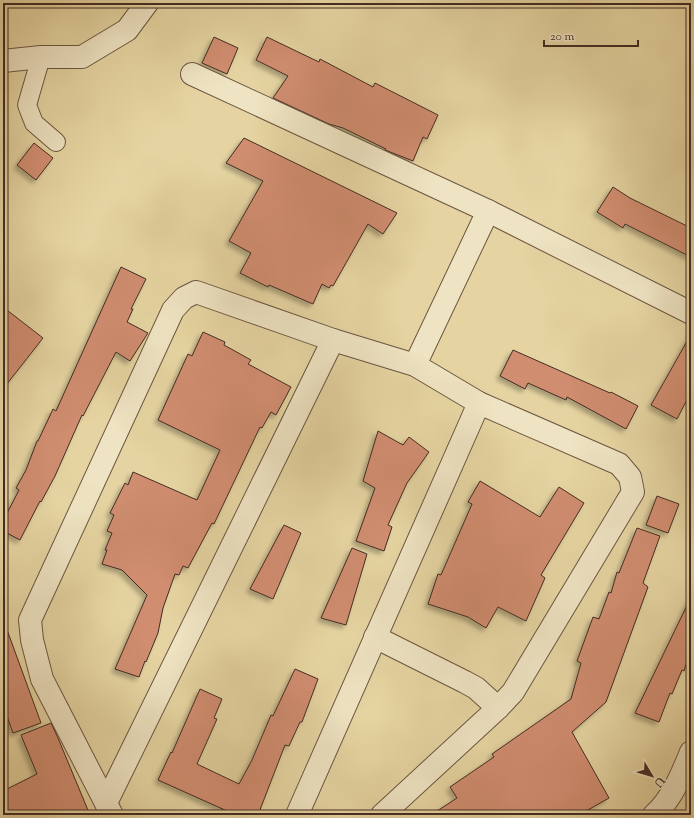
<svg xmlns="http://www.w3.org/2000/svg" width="694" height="818" viewBox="0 0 694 818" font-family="'Sorts Mill Goudy',serif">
  <defs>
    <filter id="shadow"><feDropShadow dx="-3.5" dy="3.5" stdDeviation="2" flood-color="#0004"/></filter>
  </defs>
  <rect width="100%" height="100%" fill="#e5d4a1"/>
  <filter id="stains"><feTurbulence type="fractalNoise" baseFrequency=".005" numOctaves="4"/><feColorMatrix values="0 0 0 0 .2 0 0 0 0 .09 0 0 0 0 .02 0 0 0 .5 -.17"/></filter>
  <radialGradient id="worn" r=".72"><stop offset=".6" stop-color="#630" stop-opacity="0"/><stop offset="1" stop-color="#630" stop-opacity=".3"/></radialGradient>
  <!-- building -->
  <g fill="#d08d70" stroke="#442c23" filter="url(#shadow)">
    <path d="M 214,37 L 238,48 L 227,74 L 202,63 Z"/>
    <path d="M 267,37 L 319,62 L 320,59 L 373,87 L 375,83 L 438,115 L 427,139 L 423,137 L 413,161 L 385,150 L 386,149 L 343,128 L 329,124 L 273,98 L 288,76 L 256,60 Z"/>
    <path d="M 244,138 L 397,213 L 383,234 L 368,224 L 333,286 L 331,285 L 329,288 L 322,284 L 313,304 L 269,285 L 268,287 L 240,273 L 251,253 L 229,241 L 263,181 L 226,163 Z"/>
    <path d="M 34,143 L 53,158 L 36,180 L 17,165 Z"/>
    <path d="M 613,187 L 630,198 L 691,228 L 691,257 L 625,224 L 623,228 L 597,212 Z"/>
    <path d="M 121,267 L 146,279 L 131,309 L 133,309 L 127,322 L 148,333 L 130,361 L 116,352 L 83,416 L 82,415 L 55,476 L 41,502 L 40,501 L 20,540 L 3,531 L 3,521 L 19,490 L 16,488 L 26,470 L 37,441 L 38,441 L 53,409 L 56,411 Z"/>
    <path d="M 3,307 L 43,338 L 3,389 Z"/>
    <path d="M 203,332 L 225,342 L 224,345 L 251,360 L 248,364 L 291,387 L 276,415 L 271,412 L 262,428 L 260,427 L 214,524 L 212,523 L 188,568 L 183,566 L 179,575 L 175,574 L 163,608 L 158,633 L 146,662 L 145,661 L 139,677 L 115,669 L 147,595 L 122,570 L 102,564 L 107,550 L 105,550 L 112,533 L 107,531 L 114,515 L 110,513 L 125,483 L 128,485 L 133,472 L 197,500 L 220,450 L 158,420 L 188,354 L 192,356 Z"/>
    <path d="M 691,334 L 691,392 L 677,419 L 651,405 Z"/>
    <path d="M 513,350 L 610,393 L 611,392 L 638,406 L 626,429 L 567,397 L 566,400 L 528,383 L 525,389 L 500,376 Z"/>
    <path d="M 378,431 L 403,445 L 409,437 L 429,452 L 407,483 L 388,525 L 392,527 L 384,551 L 356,541 L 375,488 L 363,481 Z"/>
    <path d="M 480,481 L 540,517 L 559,487 L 584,503 L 541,575 L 545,578 L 526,621 L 498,607 L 486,628 L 468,617 L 428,604 L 438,574 L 441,575 L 472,504 L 468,502 Z"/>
    <path d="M 657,496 L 679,504 L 668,533 L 646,525 Z"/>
    <path d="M 284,525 L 301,533 L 273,599 L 250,589 Z"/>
    <path d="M 637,528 L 660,536 L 643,583 L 648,587 L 606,702 L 572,732 L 609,798 L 579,815 L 431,815 L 457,798 L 450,787 L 494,757 L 492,754 L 571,699 L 581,663 L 577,661 L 593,617 L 599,619 L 609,592 L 611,593 L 617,572 L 619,573 Z"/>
    <path d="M 352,548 L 367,554 L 346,625 L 321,618 Z"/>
    <path d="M 691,597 L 691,648 L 684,671 L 682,670 L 672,694 L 670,693 L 659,722 L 635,713 Z"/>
    <path d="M 6,627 L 41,723 L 13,733 L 3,705 L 3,628 Z"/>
    <path d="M 295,669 L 318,679 L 302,722 L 300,722 L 289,746 L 285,745 L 258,815 L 236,815 L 158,780 L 171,752 L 172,753 L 200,689 L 222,699 L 214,718 L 217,719 L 197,764 L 239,784 L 252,760 L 271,715 L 273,716 Z"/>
    <path d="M 51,723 L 58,738 L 90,815 L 3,815 L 3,791 L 37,774 L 21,735 Z"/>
  </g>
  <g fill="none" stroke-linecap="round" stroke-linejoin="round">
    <!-- service casing -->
    <g stroke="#6c5642" stroke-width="20">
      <path id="service" d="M 41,57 L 27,105 L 34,123 L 56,142"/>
    </g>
    <!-- minor casing -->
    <g stroke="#6c5642" stroke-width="24">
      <g id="minor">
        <path d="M 3,61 L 41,57 L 82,57 L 127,30 L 147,3"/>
        <path d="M 192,74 L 488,211 L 691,313"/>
        <path d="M 415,365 L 488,211"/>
        <path d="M 375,637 L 465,682 L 476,688 L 498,708"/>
        <path d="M 106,803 L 333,340"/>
        <path d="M 112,815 L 42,679 L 32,640 L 30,620 L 173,310 L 184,298 L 196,292 L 333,340 L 415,365 L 479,403 L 619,464 L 630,477 L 633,492 L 513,692 L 498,708 L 382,815"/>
        <path d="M 297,815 L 479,403"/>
        <path d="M 654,815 C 672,799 682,774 691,752"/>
      </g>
    </g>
    <!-- service -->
    <use href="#service" stroke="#eee3c2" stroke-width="18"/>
    <!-- minor -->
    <use href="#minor" stroke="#eee3c2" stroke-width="22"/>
  </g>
  <!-- margin -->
  <rect width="694" height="818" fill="none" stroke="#e5d4a1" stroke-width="16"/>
  <rect x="4" y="4" width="686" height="810" fill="none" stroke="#442c23" stroke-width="2"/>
  <rect x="8" y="8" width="678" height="802" fill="none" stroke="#442c23"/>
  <!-- north arrow -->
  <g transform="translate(652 776) rotate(128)" stroke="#eee3c2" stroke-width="3" paint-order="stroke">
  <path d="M0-3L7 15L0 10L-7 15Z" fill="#442c23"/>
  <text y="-6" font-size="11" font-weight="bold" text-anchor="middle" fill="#442c23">U</text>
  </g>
  <!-- scale -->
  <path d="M544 40v6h94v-6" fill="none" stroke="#442c23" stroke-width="2"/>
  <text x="550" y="40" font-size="12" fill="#442c23" stroke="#eee3c2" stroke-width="3" paint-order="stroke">20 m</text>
  <rect width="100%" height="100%" filter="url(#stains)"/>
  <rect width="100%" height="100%" fill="url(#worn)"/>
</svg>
